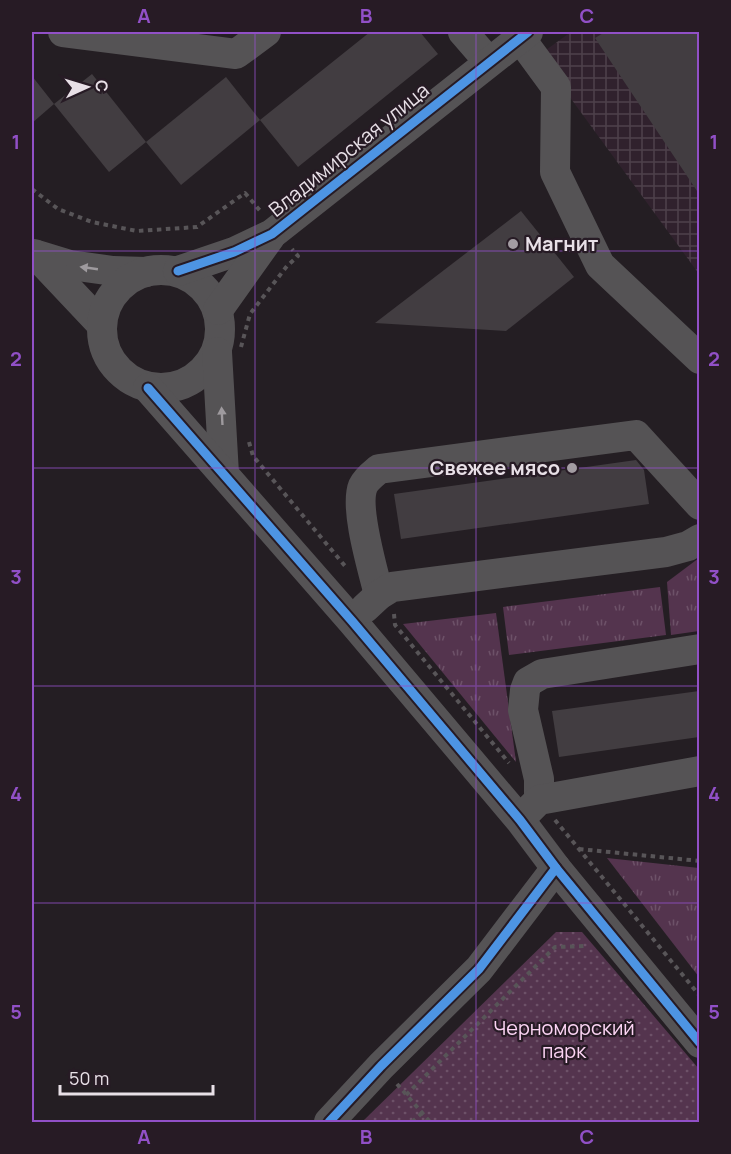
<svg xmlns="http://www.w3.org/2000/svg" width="731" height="1154" viewBox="0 0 731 1154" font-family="Manrope,sans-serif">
  <defs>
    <pattern id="industrial-grid" width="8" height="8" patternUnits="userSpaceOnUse" patternTransform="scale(1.5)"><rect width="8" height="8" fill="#30212d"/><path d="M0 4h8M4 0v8" fill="none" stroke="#4e414b"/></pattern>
    <pattern id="grass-tufts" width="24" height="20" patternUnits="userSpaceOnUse" patternTransform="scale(1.5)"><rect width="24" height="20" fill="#54344e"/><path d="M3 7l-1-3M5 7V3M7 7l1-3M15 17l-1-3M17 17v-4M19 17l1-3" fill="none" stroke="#6d5168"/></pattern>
    <pattern id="park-dots" width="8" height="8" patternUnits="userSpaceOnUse" patternTransform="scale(1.5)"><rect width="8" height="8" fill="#54344e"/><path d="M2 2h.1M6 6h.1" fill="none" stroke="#6d5168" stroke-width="1.8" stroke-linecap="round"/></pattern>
  </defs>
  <rect width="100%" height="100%" fill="#241e23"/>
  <!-- industrial -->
  <path fill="url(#industrial-grid)" d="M 571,32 L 699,32 L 699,274 L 539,55 Z"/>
  <!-- grass -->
  <g fill="url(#grass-tufts)">
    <path d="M 699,558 L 699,631 L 671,635 L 667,582 Z"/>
    <path d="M 660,587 L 666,635 L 509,655 L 503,607 Z"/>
    <path d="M 496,613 L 516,762 L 403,624 Z"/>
    <path d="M 607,858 L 699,868 L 699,977 Z"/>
  </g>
  <!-- park -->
  <path fill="url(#park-dots)" d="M 556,932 L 582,932 L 699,1069 L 699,1122 L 362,1122 Z"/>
  <!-- building -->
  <g fill="#423d41">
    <path d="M 370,32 L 420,32 L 438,54 L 298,167 L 260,120 Z"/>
    <path d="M 605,32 L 699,32 L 699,194 L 595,38 Z"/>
    <path d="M 92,74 L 146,142 L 109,172 L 54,104 Z"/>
    <path d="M 32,76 L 54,104 L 32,123 Z"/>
    <path d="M 226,77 L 260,120 L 181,185 L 146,142 Z"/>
    <path d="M 521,211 L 574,277 L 506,331 L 375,323 Z"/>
    <path d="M 636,460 L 644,470 L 649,504 L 401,539 L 394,494 Z"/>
    <path d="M 699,691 L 699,737 L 559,757 L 552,711 Z"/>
  </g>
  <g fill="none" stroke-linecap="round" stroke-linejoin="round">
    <!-- path -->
    <g stroke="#585558" stroke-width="4" stroke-dasharray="4.5 4.5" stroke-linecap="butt">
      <path d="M 32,189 L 58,209 L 92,222 L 137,231 L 197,227 L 245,193 L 262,213"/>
      <path d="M 241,347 L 250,314 L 287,266 L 298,256 L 292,249"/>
      <path d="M 249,442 L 253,456 L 345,566"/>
      <path d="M 394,614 L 395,625 L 509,763"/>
      <path d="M 555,820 L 700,996"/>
      <path d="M 579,849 L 700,861"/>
      <path d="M 397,1084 L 430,1122"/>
      <path d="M 406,1095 L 555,947 L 587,946"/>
      <path d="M 412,1122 L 422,1113"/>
    </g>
    <!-- minor -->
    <g stroke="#555355" stroke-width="30">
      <path d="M 63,32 L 236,54 L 266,32"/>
      <path d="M 463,32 L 489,62"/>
      <path d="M 520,38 L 556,87 L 555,172 L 600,265 L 700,359"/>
      <path d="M 34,254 L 70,265 L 113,271 L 146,272"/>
      <path d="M 36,255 L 102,325"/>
      <circle cx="161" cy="329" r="59"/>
      <path d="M 178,271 L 234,252 L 272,234 L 528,32"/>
      <path d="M 218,310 L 270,237"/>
      <path d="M 217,352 L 224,474"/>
      <path d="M 148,388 L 352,621 L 520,820 L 556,868 L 700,1043"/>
      <path d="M 379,595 C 373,570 354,508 363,486 C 366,479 373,474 379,469 L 636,435 L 700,505"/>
      <path d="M 365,608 L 379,595 L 392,587 L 666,552 L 688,546 L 700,539"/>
      <path d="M 539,800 L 539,779 L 523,710 L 525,690 L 528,682 L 542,674 L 700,649"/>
      <path d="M 525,814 L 539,800 L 700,771"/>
      <path d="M 329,1122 L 381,1066 L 479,969 L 556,868"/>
    </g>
    <!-- cycleway casing -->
    <g stroke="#271b25" stroke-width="13">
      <g id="cycleway">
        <path d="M 178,271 L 234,252 L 272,234 L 528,32"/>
        <path d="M 148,388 L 352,621 L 520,820 L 556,868 L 700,1043"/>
        <path d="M 329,1122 L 381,1066 L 479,969 L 556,868"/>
      </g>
    </g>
    <!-- cycleway -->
    <use href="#cycleway" stroke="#4d94e3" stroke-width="9"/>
  </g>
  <!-- one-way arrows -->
  <defs><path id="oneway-solid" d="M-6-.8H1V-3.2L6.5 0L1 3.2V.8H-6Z" transform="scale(1.5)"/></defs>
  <g fill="#9e9a9e">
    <use href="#oneway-solid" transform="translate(89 268) rotate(-172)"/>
    <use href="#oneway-solid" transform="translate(222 416) rotate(-93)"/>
  </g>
  <!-- grid -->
  <path fill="none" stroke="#9150c7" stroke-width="1.5" stroke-opacity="0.55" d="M 255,32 L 255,1122M 476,32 L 476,1122M 32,251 L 700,251M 32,468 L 700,468M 32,686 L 700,686M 32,903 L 700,903"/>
  <!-- markers -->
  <g fill="#a39ca2" stroke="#271b25" stroke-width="2">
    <circle cx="513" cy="244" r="6"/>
    <circle cx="572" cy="468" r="6"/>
  </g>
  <g text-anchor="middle" stroke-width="4.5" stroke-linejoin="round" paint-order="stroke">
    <!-- street labels -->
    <g font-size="20" fill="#e8e0e7" stroke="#271b25">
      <text transform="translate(349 150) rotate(-39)" y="7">Владимирская улица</text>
    </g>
    <!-- poi labels -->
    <g font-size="20" font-weight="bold" fill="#e8e0e7" stroke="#271b25" text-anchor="start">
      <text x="525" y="251">Магнит</text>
      <text x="560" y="475" text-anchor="end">Свежее мясо</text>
    </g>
    <!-- park labels -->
    <g font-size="20" fill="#fcd4f4" stroke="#271b25">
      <text x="564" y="1035">Черноморский<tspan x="564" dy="23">парк</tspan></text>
    </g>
  </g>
  <!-- border -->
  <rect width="731" height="1154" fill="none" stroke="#271b25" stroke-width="66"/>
  <!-- north arrow -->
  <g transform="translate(87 87) rotate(86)" stroke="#271b25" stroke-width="4.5" paint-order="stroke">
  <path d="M0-4.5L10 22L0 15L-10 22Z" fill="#e8e0e7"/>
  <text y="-9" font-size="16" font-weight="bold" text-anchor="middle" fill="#e8e0e7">С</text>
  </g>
  <!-- scale -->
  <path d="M60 1085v9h153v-9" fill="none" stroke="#e8e0e7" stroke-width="3"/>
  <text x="69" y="1085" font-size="18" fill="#e8e0e7" stroke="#271b25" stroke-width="4.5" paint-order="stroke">50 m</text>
  <rect x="33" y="33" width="665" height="1088" fill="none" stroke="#9150c7" stroke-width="2"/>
  <g font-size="20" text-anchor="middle" font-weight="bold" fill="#9150c7">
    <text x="144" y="23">A</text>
    <text x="366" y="23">B</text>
    <text x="587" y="23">C</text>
    <text x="16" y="149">1</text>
    <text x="714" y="149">1</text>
    <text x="16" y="366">2</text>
    <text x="714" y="366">2</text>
    <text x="16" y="584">3</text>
    <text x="714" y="584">3</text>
    <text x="16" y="801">4</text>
    <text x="714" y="801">4</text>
    <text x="16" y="1019">5</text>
    <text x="714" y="1019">5</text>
    <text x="144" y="1144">A</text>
    <text x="366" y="1144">B</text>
    <text x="587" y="1144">C</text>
  </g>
</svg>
